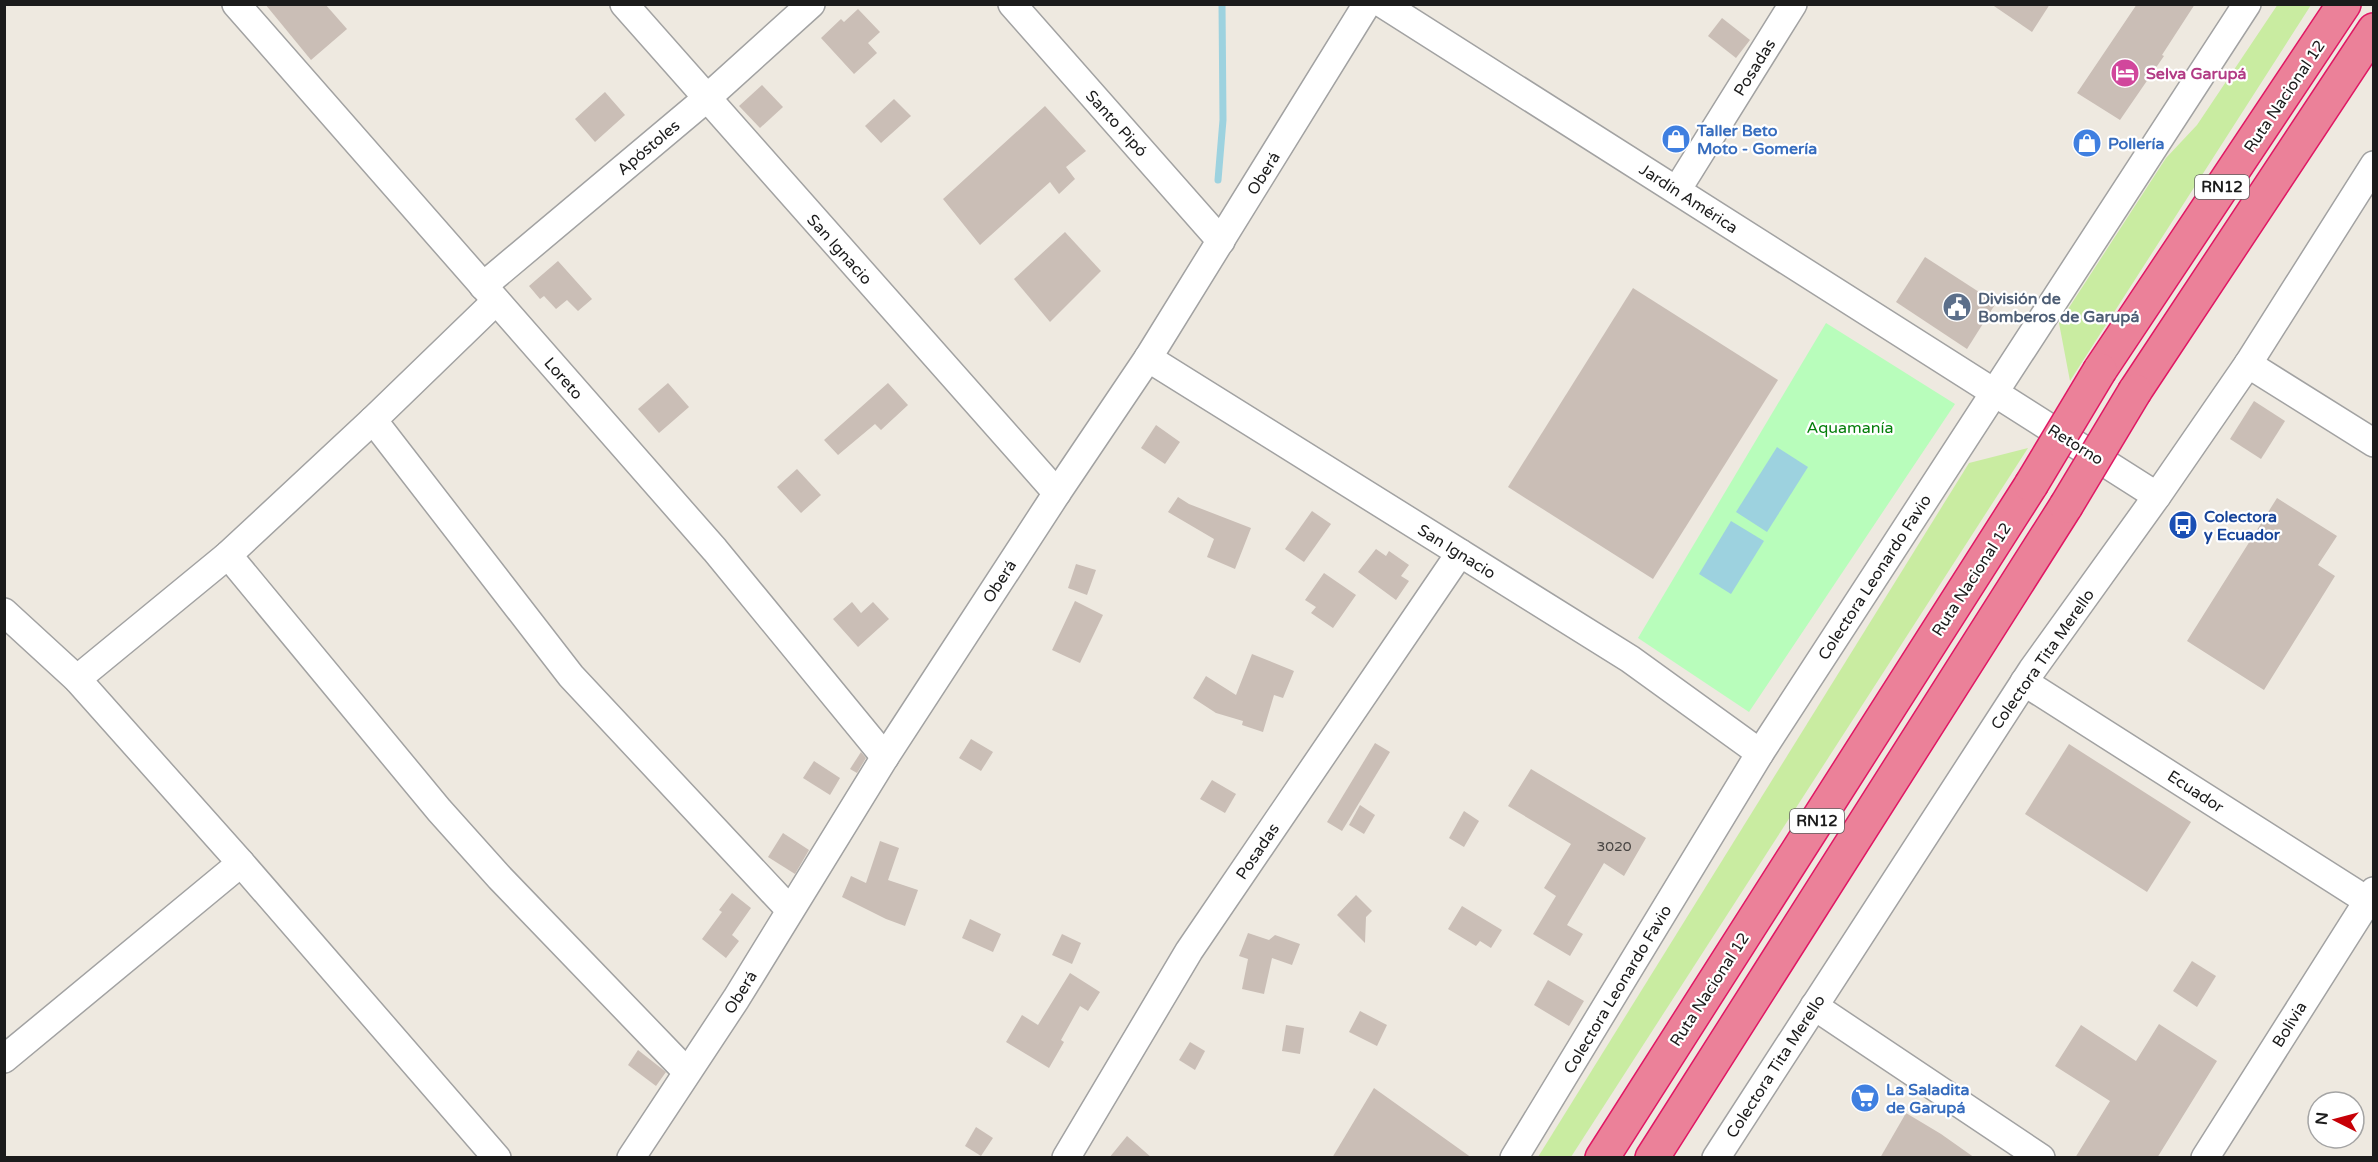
<svg xmlns="http://www.w3.org/2000/svg" width="2378" height="1162" viewBox="0 0 2378 1162" font-family="'Varela Round',sans-serif">
  <rect width="100%" height="100%" fill="#eee9e0"/>
  <!-- grass -->
  <g fill="#c9eca1">
    <path d="M 2278,4 L 2311,5 L 2070,381 L 2059,323 L 2166,158 L 2197,125 Z"/>
    <path d="M 2028,448 L 1571,1157 L 1538,1157 L 1969,463 Z"/>
  </g>
  <!-- park -->
  <path fill="#b8fdbb" d="M 1826,323 L 1955,404 L 1749,712 L 1638,638 Z"/>
  <!-- water -->
  <g fill="#9dd2df">
    <path d="M 1777,447 L 1808,467 L 1767,532 L 1736,512 Z"/>
    <path d="M 1731,521 L 1764,541 L 1731,594 L 1699,574 Z"/>
  </g>
  <g fill="none" stroke-linecap="round" stroke-linejoin="round">
    <!-- stream -->
    <path stroke="#9dd2df" stroke-width="7" d="M 1218,180 L 1223,120 L 1222,4"/>
  </g>
  <!-- building -->
  <g fill="#cabeb6">
    <path d="M 265,4 L 325,4 L 347,29 L 311,60 Z"/>
    <path d="M 1991,4 L 2050,4 L 2032,32 Z"/>
    <path d="M 2137,4 L 2195,4 L 2162,55 L 2164,56 L 2120,120 L 2077,93 Z"/>
    <path d="M 858,9 L 880,32 L 868,43 L 877,53 L 854,74 L 821,38 L 841,19 L 844,22 Z"/>
    <path d="M 1722,18 L 1750,40 L 1736,58 L 1708,36 Z"/>
    <path d="M 762,85 L 783,107 L 760,128 L 739,106 Z"/>
    <path d="M 605,92 L 625,115 L 595,142 L 575,119 Z"/>
    <path d="M 894,99 L 911,116 L 881,143 L 865,126 Z"/>
    <path d="M 1045,106 L 1086,151 L 1066,167 L 1075,179 L 1059,194 L 1050,182 L 980,245 L 943,199 Z"/>
    <path d="M 1065,232 L 1101,271 L 1050,322 L 1014,279 Z"/>
    <path d="M 1925,257 L 1996,303 L 1967,349 L 1896,302 Z"/>
    <path d="M 558,261 L 592,299 L 578,311 L 567,300 L 556,309 L 544,296 L 540,299 L 529,286 Z"/>
    <path d="M 1633,288 L 1778,380 L 1653,579 L 1508,487 Z"/>
    <path d="M 668,383 L 689,407 L 659,433 L 638,409 Z"/>
    <path d="M 888,383 L 908,405 L 881,430 L 875,424 L 838,455 L 824,440 Z"/>
    <path d="M 2254,401 L 2285,421 L 2261,459 L 2230,439 Z"/>
    <path d="M 1156,425 L 1180,442 L 1165,464 L 1141,448 Z"/>
    <path d="M 797,469 L 821,495 L 801,513 L 777,487 Z"/>
    <path d="M 1178,497 L 1189,504 L 1251,528 L 1235,569 L 1207,557 L 1214,539 L 1168,512 Z"/>
    <path d="M 2277,498 L 2337,536 L 2318,565 L 2335,576 L 2264,690 L 2187,641 Z"/>
    <path d="M 1312,511 L 1331,524 L 1304,562 L 1285,549 Z"/>
    <path d="M 1376,549 L 1386,556 L 1389,551 L 1409,565 L 1401,576 L 1409,581 L 1396,600 L 1358,572 Z"/>
    <path d="M 1076,564 L 1096,570 L 1087,595 L 1068,588 Z"/>
    <path d="M 1324,573 L 1356,595 L 1333,628 L 1311,613 L 1316,607 L 1305,600 Z"/>
    <path d="M 1075,601 L 1103,615 L 1080,663 L 1052,650 Z"/>
    <path d="M 852,602 L 861,613 L 873,602 L 889,619 L 858,647 L 833,619 Z"/>
    <path d="M 1252,654 L 1294,671 L 1283,698 L 1274,695 L 1263,732 L 1242,725 L 1243,721 L 1216,713 L 1193,698 L 1206,676 L 1236,695 Z"/>
    <path d="M 971,739 L 993,752 L 981,771 L 959,758 Z"/>
    <path d="M 1375,743 L 1390,752 L 1342,831 L 1327,822 Z"/>
    <path d="M 2069,744 L 2191,822 L 2147,892 L 2025,814 Z"/>
    <path d="M 861,752 L 866,758 L 857,773 L 850,769 Z"/>
    <path d="M 814,761 L 840,778 L 830,795 L 803,778 Z"/>
    <path d="M 1531,769 L 1646,838 L 1624,876 L 1604,863 L 1567,925 L 1583,934 L 1570,956 L 1533,934 L 1556,896 L 1544,888 L 1571,844 L 1508,806 Z"/>
    <path d="M 1212,780 L 1236,794 L 1225,813 L 1200,799 Z"/>
    <path d="M 1360,805 L 1375,815 L 1364,834 L 1349,825 Z"/>
    <path d="M 1464,811 L 1479,821 L 1464,847 L 1449,838 Z"/>
    <path d="M 783,833 L 809,850 L 795,874 L 768,857 Z"/>
    <path d="M 880,841 L 899,848 L 888,880 L 918,890 L 905,926 L 886,919 L 842,897 L 851,876 L 866,883 Z"/>
    <path d="M 732,893 L 751,908 L 732,935 L 739,941 L 726,958 L 702,939 L 722,912 L 719,910 Z"/>
    <path d="M 1356,895 L 1372,911 L 1366,917 L 1365,943 L 1337,915 Z"/>
    <path d="M 1462,906 L 1502,930 L 1491,948 L 1480,941 L 1476,946 L 1448,929 Z"/>
    <path d="M 970,919 L 1001,934 L 993,952 L 962,938 Z"/>
    <path d="M 1248,933 L 1269,940 L 1275,935 L 1300,944 L 1292,965 L 1272,958 L 1264,994 L 1242,989 L 1248,959 L 1239,956 Z"/>
    <path d="M 1062,934 L 1081,943 L 1072,964 L 1052,955 Z"/>
    <path d="M 2192,961 L 2216,976 L 2197,1007 L 2173,991 Z"/>
    <path d="M 1070,973 L 1100,992 L 1088,1011 L 1080,1006 L 1061,1040 L 1064,1042 L 1049,1068 L 1006,1042 L 1022,1015 L 1038,1025 Z"/>
    <path d="M 1548,980 L 1584,1001 L 1569,1026 L 1534,1005 Z"/>
    <path d="M 1360,1011 L 1387,1025 L 1377,1046 L 1349,1032 Z"/>
    <path d="M 2159,1024 L 2217,1061 L 2157,1158 L 2075,1158 L 2110,1101 L 2055,1066 L 2081,1025 L 2136,1061 Z"/>
    <path d="M 1286,1025 L 1304,1028 L 1300,1054 L 1282,1051 Z"/>
    <path d="M 1190,1042 L 1205,1051 L 1195,1070 L 1179,1060 Z"/>
    <path d="M 638,1050 L 666,1072 L 656,1086 L 628,1065 Z"/>
    <path d="M 1374,1088 L 1472,1158 L 1332,1158 Z"/>
    <path d="M 1906,1113 L 1941,1134 L 1975,1158 L 1880,1158 Z"/>
    <path d="M 976,1127 L 993,1138 L 981,1156 L 965,1146 Z"/>
    <path d="M 1127,1136 L 1152,1158 L 1109,1158 Z"/>
  </g>
  <g fill="none" stroke-linecap="round" stroke-linejoin="round">
    <!-- minor casing -->
    <g stroke="#a2a2a2" stroke-width="30">
      <g id="minor">
        <path d="M 236,4 L 715,550 L 885,757"/>
        <path d="M 624,4 L 1057,493"/>
        <path d="M 1012,4 L 1221,241"/>
        <path d="M 1383,4 L 2157,496"/>
        <path d="M 1677,190 L 1793,4"/>
        <path d="M 483,286 L 707,98 L 811,4"/>
        <path d="M 1148,358 L 1630,659 L 1760,753"/>
        <path d="M 2248,364 L 2374,443"/>
        <path d="M 373,420 L 571,676 L 790,910"/>
        <path d="M 228,555 L 439,810 L 500,878 L 687,1072"/>
        <path d="M 4,612 L 77,679 L 241,863 L 497,1158"/>
        <path d="M 77,679 L 228,555 L 373,420 L 496,301"/>
        <path d="M 2024,682 L 2368,901"/>
        <path d="M 1814,1006 L 2041,1158"/>
        <path d="M 4,1059 L 241,863"/>
        <path d="M 631,1158 L 736,999 L 885,757 L 1057,493 L 1148,358 L 1367,4"/>
        <path d="M 1066,1158 L 1189,951 L 1460,553"/>
        <path d="M 1514,1158 L 1760,753 L 2247,4"/>
        <path d="M 1716,1158 L 2032,670 L 2157,496 L 2248,364 L 2374,165"/>
        <path d="M 2205,1158 L 2374,891"/>
      </g>
    </g>
    <!-- highway casing -->
    <g stroke="#e01864" stroke-width="36">
      <g id="highway">
        <path d="M 2100,370 L 2344,4"/>
        <path d="M 2135,391 L 2374,30"/>
        <path d="M 1602,1158 L 2031,485"/>
        <path d="M 1652,1158 L 2066,506"/>
      </g>
    </g>
    <!-- minor -->
    <use href="#minor" stroke="#fff" stroke-width="27"/>
    <!-- highway -->
    <use href="#highway" stroke="#eb8199" stroke-width="33"/>
    <!-- highway-bridge casing -->
    <g stroke="#e01864" stroke-width="36" stroke-linecap="butt">
      <g id="highway-bridge">
        <path d="M 2031,485 L 2100,370"/>
        <path d="M 2066,506 L 2135,391"/>
      </g>
    </g>
    <!-- highway-bridge -->
    <use href="#highway-bridge" stroke="#eb8199" stroke-width="33"/>
  </g>
  <!-- icons -->
  <defs>
    <g id="hotel-disc" transform="scale(1.5)"><circle r="9.5" fill="#d1479c" stroke="#fff"/><path d="M-6-4.5h1.5V1H6V5H4.5V3h-9V5H-6ZM-4 0a1.8 1.8 0 1 1 3.6 0ZM.5 0V-2.5h3Q6-2.5 6 0Z" fill="#fff"/></g>
    <g id="shop-disc" transform="scale(1.5)"><circle r="9.5" fill="#3f7fe0" stroke="#fff"/><path d="M-5-2.5h2.3a2.7 3.5 0 0 1 5.4 0H5L5.5 6h-11ZM-1.5-2.5h3a1.5 2.3 0 0 0-3 0Z" fill="#fff"/></g>
    <g id="civic-disc" transform="scale(1.5)"><circle r="9.5" fill="#5c6f8a" stroke="#fff"/><path d="M-.6-6.5H3V-4.5H.6V-3L4-1V1h2V6H-6V1h2V-1L-.6-3ZM-1.2 2.5V6h2.4V2.5Z" fill="#fff"/></g>
    <g id="bus-disc" transform="scale(1.5)"><circle r="9.5" fill="#1a4fb4" stroke="#fff"/><path d="M-5-6H5V4H4V6H2V4H-2V6H-4V4H-5ZM-3.5-4V0h7V-4ZM-3.5 1.2v1.5H-2V1.2ZM2 1.2v1.5H3.5V1.2Z" fill="#fff"/></g>
    <g id="supermarket-disc" transform="scale(1.5)"><circle r="9.5" fill="#3f7fe0" stroke="#fff"/><path d="M-6-5.5h2.5l.6 2H6L4.5 2H-2.5L-4.4-4H-6ZM-1.5 3.2a1.3 1.3 0 1 0 .1 0ZM3 3.2a1.3 1.3 0 1 0 .1 0Z" fill="#fff"/></g>
  </defs>
  <g fill-rule="evenodd">
    <use href="#hotel-disc" x="2125" y="73"/>
    <use href="#shop-disc" x="1676" y="139"/>
    <use href="#shop-disc" x="2087" y="143"/>
    <use href="#civic-disc" x="1957" y="307"/>
    <use href="#bus-disc" x="2183" y="525"/>
    <use href="#supermarket-disc" x="1865" y="1098"/>
  </g>
  <g text-anchor="middle" stroke-width="4.5" stroke-linejoin="round" paint-order="stroke">
    <!-- number labels -->
    <g font-size="14" fill="#474442">
      <text x="1614" y="851">3020</text>
    </g>
    <!-- shield labels -->
    <g fill="#fff" stroke="#5f5f5f" stroke-width="1.5">
      <rect x="2195" y="175" width="54" height="24" rx="4.5"/>
      <rect x="1790" y="809" width="54" height="24" rx="4.5"/>
    </g>
    <g font-size="15" font-weight="bold" fill="#1b1b1b">
      <text x="2222" y="192">RN12</text>
      <text x="1817" y="826">RN12</text>
    </g>
    <!-- street labels -->
    <g font-size="16" fill="#1b1b1b" stroke="#fff">
      <text transform="translate(1754 67) rotate(-58)" y="6">Posadas</text>
      <text transform="translate(2284 96) rotate(-56)" y="6">Ruta Nacional 12</text>
      <text transform="translate(1117 123) rotate(48)" y="6">Santo Pipó</text>
      <text transform="translate(648 147) rotate(-40)" y="6">Apóstoles</text>
      <text transform="translate(1263 173) rotate(-58)" y="6">Oberá</text>
      <text transform="translate(1689 198) rotate(33)" y="6">Jardín América</text>
      <text transform="translate(840 249) rotate(48)" y="6">San Ignacio</text>
      <text transform="translate(564 378) rotate(49)" y="6">Loreto</text>
      <text transform="translate(2076 444) rotate(32)" y="6">Retorno</text>
      <text transform="translate(1457 551) rotate(32)" y="6">San Ignacio</text>
      <text transform="translate(1874 577) rotate(-57)" y="6">Colectora Leonardo Favio</text>
      <text transform="translate(1971 579) rotate(-57)" y="6">Ruta Nacional 12</text>
      <text transform="translate(999 581) rotate(-57)" y="6">Oberá</text>
      <text transform="translate(2042 659) rotate(-55)" y="6">Colectora Tita Merello</text>
      <text transform="translate(2196 791) rotate(33)" y="6">Ecuador</text>
      <text transform="translate(1257 851) rotate(-56)" y="6">Posadas</text>
      <text transform="translate(1617 989) rotate(-59)" y="6">Colectora Leonardo Favio</text>
      <text transform="translate(1709 989) rotate(-57)" y="6">Ruta Nacional 12</text>
      <text transform="translate(740 992) rotate(-58)" y="6">Oberá</text>
      <text transform="translate(2289 1024) rotate(-58)" y="6">Bolivia</text>
      <text transform="translate(1775 1066) rotate(-57)" y="6">Colectora Tita Merello</text>
    </g>
    <!-- hotel labels -->
    <g font-size="16" font-weight="bold" fill="#b23c85" stroke="#fff" text-anchor="start">
      <text x="2146" y="79">Selva Garupá</text>
    </g>
    <!-- shop labels -->
    <g font-size="16" font-weight="bold" fill="#366cbe" stroke="#fff" text-anchor="start">
      <text x="1697" y="136">Taller Beto<tspan x="1697" dy="18">Moto - Gomería</tspan></text>
      <text x="2108" y="149">Pollería</text>
      <text x="1886" y="1095">La Saladita<tspan x="1886" dy="18">de Garupá</tspan></text>
    </g>
    <!-- service labels -->
    <g font-size="16" font-weight="bold" fill="#4e5e75" stroke="#fff" text-anchor="start">
      <text x="1978" y="304">División de<tspan x="1978" dy="18">Bomberos de Garupá</tspan></text>
    </g>
    <!-- park labels -->
    <g font-size="16" fill="#047e0a" stroke="#fff">
      <text x="1850" y="433">Aquamanía</text>
    </g>
    <!-- transit labels -->
    <g font-size="16" font-weight="bold" fill="#164399" stroke="#fff" text-anchor="start">
      <text x="2204" y="522">Colectora<tspan x="2204" dy="18">y Ecuador</tspan></text>
    </g>
  </g>
  <!-- border -->
  <rect width="2378" height="1162" fill="none" stroke="#1b1b1b" stroke-width="12"/>
  <!-- north arrow -->
  <g transform="translate(2336 1120) rotate(276)"><circle r="28" fill="#ffffff" stroke="#a4a4a4" stroke-width="1.5"/>
  <path d="M0-4.5L10 22L0 15L-10 22Z" fill="#c70007"/>
  <text y="-9" font-size="16" font-weight="bold" text-anchor="middle" fill="#1b1b1b">N</text>
  </g>
</svg>
